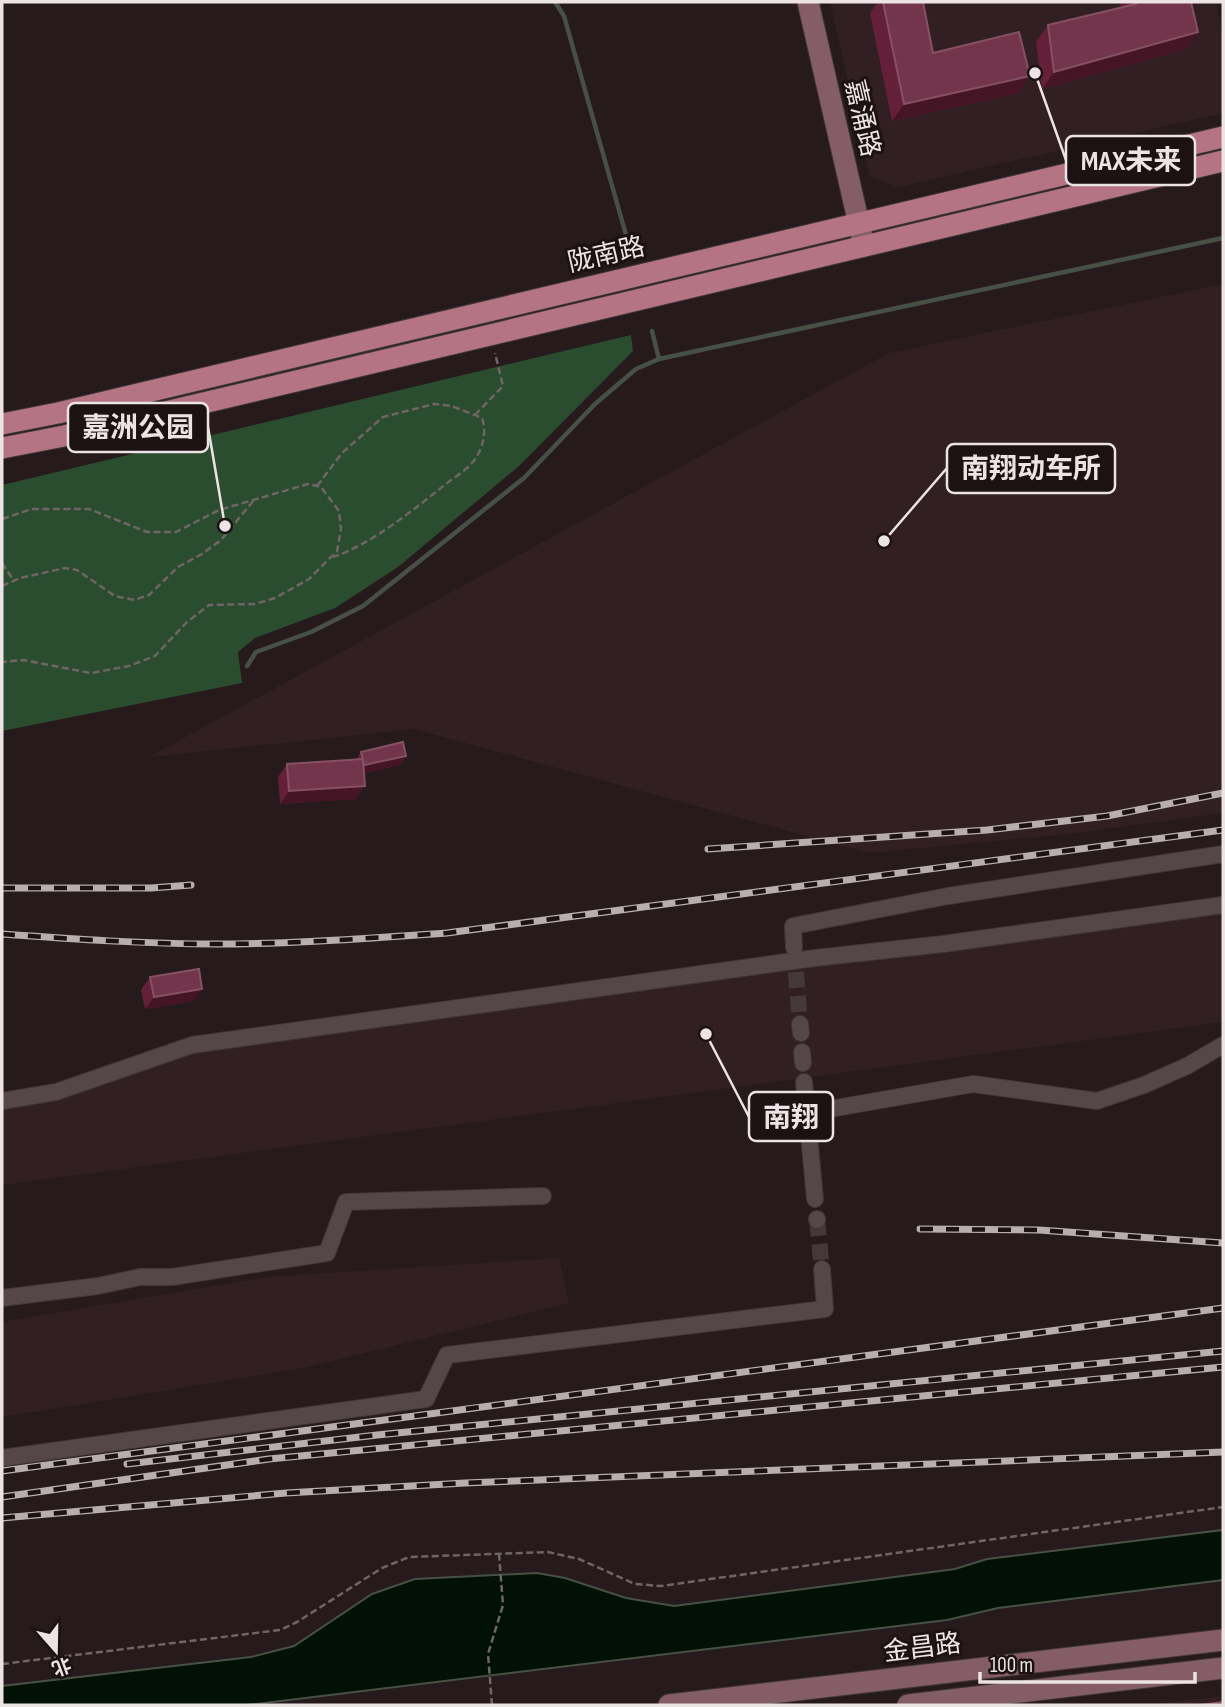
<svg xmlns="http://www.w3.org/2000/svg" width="1225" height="1707" viewBox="0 0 1225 1707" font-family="'Sofia Sans Condensed','Noto Sans SC',sans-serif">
  <rect width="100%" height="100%" fill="#261a1c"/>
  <!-- built -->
  <g fill="#321f24">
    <path d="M 830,2 L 1216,2 L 1223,33 L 1223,113 L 899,187 L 870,177 Z"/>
    <path d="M 1223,284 L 1223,813 L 1068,834 L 869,853 L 414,729 L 149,757 L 889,353 Z"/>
    <path d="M 1223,904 L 1223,1022 L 2,1185 L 2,1105 L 179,1047 Z"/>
    <path d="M 559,1258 L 569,1303 L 303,1368 L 2,1417 L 2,1322 L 267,1277 Z"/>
    <path d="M 1223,1696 L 1223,1705 L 1148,1705 Z"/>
  </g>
  <!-- green -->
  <path fill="#2b4d2f" d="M 631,335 L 633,351 L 519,466 L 398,567 L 335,608 L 255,638 L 238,652 L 242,683 L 2,731 L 2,485 Z"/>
  <!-- water -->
  <path fill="#011103" stroke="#475046" stroke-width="2" d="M 1223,1530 L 1223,1580 L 998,1608 L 947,1620 L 247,1705 L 2,1705 L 2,1686 L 251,1657 L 294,1646 L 372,1594 L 415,1579 L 537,1573 L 565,1578 L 626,1598 L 674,1606 L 955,1569 L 987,1559 Z"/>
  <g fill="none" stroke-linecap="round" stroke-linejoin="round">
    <!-- stream -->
    <g stroke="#475046" stroke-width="4.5">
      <path d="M 555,2 L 564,16 L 628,242"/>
      <path d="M 652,331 L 659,359 L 1223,238"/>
      <path d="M 247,666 L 256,652 L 311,632 L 363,606 L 524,478 L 595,404 L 636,369 L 659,359"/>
    </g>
    <!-- street-tunnel -->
    <g stroke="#44383a" stroke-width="16" stroke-dasharray="16 8" stroke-linecap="butt">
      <path d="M 794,948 L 800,1024"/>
      <path d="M 817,1220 L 822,1269"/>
    </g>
    <!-- street casing -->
    <g stroke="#3f3638" stroke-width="18">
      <g id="street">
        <path d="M 794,948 L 793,926 L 948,896 L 1223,854"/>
        <path d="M 800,1024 L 801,1033"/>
        <path d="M 802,1052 L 803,1063"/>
        <path d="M 804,1082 L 815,1199"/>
        <path d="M 2,1101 L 56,1092 L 192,1045 L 815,958 L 943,944 L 1223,905"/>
        <path d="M 807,1113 L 973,1084 L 1097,1101 L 1144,1085 L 1187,1066 L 1223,1045"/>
        <path d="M 817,1219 L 817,1220"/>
        <path d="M 2,1298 L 98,1286 L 140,1277 L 172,1277 L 327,1253 L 346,1202 L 543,1196"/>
        <path d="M 2,1458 L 426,1399 L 447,1355 L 825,1309 L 822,1269"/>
      </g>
    </g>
    <!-- secondary casing -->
    <g stroke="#3f3638" stroke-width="23">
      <g id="secondary">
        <path d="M 808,2 L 864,246"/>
        <path d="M 669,1705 L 1223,1640"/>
        <path d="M 908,1705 L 1223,1668"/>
      </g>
    </g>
    <!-- primary casing -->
    <g stroke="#3f3638" stroke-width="23">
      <g id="primary">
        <path d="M 2,424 L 58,413 L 1223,137"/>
        <path d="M 2,448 L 64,436 L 1223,161"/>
      </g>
    </g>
    <!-- path -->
    <g stroke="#6f6466" stroke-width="2.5" stroke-dasharray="7 3.5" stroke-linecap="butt">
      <path d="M 475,415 L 503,386 L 495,353"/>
      <path d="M 317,486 L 342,453 L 383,417 L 434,404 L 452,406 L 482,418 C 487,433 483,450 472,463 C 465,471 455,477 447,483 C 415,509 370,545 333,557"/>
      <path d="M 2,519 L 32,509 L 89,509 L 147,532 L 176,532 L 219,510 L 308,484 L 321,487 L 339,511 L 341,529 L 337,551 L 309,579 L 275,598 L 255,604 L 209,605 L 187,622 L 155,656 L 129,666 L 91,673 L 23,660 L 2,662"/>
      <path d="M 2,563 L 14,581"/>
      <path d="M 2,586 L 20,578 L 65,568 L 77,570 L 115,596 L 134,600 L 149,595 L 178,567 L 202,554 L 221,540 L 254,500"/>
      <path d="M 2,1664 L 280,1630 L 297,1622 L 382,1568 L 409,1557 L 548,1552 L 579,1559 L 635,1584 L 661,1586 L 1223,1507"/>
      <path d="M 492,1705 L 488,1654 L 503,1605 L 499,1554"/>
    </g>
    <!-- street -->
    <use href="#street" stroke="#544649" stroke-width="16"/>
    <!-- secondary -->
    <use href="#secondary" stroke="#845d67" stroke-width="21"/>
    <!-- primary -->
    <use href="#primary" stroke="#b47484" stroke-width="21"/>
    <!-- rail casing -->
    <g stroke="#b7aeaf" stroke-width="7">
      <g id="rail">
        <path d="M 708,849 L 987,830 L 1107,816 L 1223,793"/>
        <path d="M 2,888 L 151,888 L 191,885"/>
        <path d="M 2,934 C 73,939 145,944 216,944 C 293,944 370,938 447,933 L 1223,830"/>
        <path d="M 920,1229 L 1039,1230 L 1223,1243"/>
        <path d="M 127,1464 L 377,1435 L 1223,1351"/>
        <path d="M 2,1471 L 1223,1308"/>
        <path d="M 2,1497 L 269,1459 L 1223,1367"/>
        <path d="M 2,1518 L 286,1493 L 465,1483 L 1223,1452"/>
      </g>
    </g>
    <!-- rail -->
    <use href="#rail" stroke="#1c1113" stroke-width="4.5" stroke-dasharray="13" stroke-linecap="butt"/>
  </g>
  <!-- wall -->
  <g fill="#642039">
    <path d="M 878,2 L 923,2 L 933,53 L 1030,76 L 1018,93 L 892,121 L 870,13 Z"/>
    <path d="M 1120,2 L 1191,2 L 1198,32 L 1186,49 L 1042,89 L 1036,42 L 1048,25 L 1121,8 Z"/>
    <path d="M 361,752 L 406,756 L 400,765 L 364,773 L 356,799 L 280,804 L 278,777 L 287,764 L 356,760 Z"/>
    <path d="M 150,977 L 193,1001 L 145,1009 L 141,990 Z"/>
  </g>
  <!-- shaded-wall -->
  <g fill="#451526">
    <path d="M 1198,32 L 1186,49 L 1042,89 L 1054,72 Z"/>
    <path d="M 1030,76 L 1018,93 L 892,121 L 904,104 Z"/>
    <path d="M 406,756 L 400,765 L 358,774 L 364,765 Z"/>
    <path d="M 365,786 L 356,799 L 280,804 L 289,791 Z"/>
    <path d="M 202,989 L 193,1001 L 145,1009 L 154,997 Z"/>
  </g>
  <!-- building -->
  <g fill="#73354b" stroke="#865063" stroke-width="2">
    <path d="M 883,2 L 923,2 L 933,53 L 1019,32 L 1030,76 L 904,104 Z"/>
    <path d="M 1135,2 L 1191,2 L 1198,32 L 1054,72 L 1048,25 L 1136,4 Z"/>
    <path d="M 403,742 L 406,756 L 364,765 L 361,752 Z"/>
    <path d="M 363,759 L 365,786 L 289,791 L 287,764 Z"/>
    <path d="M 199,969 L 202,989 L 154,997 L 150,977 Z"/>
    <path d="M 1223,1702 L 1223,1705 L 1201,1705 Z"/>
  </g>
  <g text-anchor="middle" stroke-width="6" stroke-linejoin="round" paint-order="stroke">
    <!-- street labels -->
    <g font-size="26" fill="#ebe3e4" stroke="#1c1113">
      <text transform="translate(863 118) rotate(77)" y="9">嘉涌路</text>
      <text transform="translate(606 254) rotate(-13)" y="9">陇南路</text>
      <text transform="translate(922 1647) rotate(-7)" y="9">金昌路</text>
    </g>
  </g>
  <!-- callouts -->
  <path fill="none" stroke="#ebe3e4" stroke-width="2.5" d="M1035 73L1066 160M225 526L208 427M884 541L947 468M706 1034L749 1117"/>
  <g fill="#ebe3e4" stroke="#1c1113" stroke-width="2.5">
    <circle cx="1035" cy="73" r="7"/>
    <circle cx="225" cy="526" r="7"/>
    <circle cx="884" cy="541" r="7"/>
    <circle cx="706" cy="1034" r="7"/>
  </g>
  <g fill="#1c1113" stroke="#ebe3e4" stroke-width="2.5">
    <rect x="1066" y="136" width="129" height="49" rx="7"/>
    <rect x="68" y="403" width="140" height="49" rx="7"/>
    <rect x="947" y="444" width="168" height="49" rx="7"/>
    <rect x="749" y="1092" width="84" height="49" rx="7"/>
  </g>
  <g font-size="28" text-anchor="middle" font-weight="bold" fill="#ebe3e4">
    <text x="1131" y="170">MAX未来</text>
    <text x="138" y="437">嘉洲公园</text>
    <text x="1031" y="478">南翔动车所</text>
    <text x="791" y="1127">南翔</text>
  </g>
  <!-- border -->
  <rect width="1225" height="1707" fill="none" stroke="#ebe3e4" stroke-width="7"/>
  <!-- north arrow -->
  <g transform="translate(56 1651) rotate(160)" stroke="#1c1113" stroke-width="5" paint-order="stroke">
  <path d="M0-5L12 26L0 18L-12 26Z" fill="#ebe3e4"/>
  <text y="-10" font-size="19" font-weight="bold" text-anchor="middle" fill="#ebe3e4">北</text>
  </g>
  <!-- scale -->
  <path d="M980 1672v10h215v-10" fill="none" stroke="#ebe3e4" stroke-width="3.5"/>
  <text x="990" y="1672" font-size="21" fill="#ebe3e4" stroke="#1c1113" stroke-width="5" paint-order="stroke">100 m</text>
</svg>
